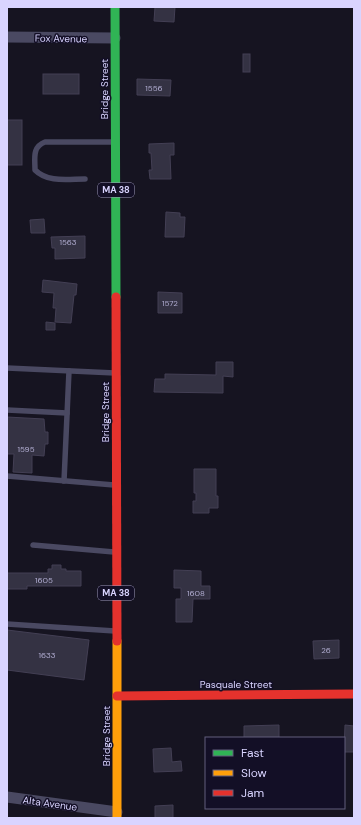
<svg xmlns="http://www.w3.org/2000/svg" width="361" height="825" viewBox="0 0 361 825" font-family="'DM Sans',sans-serif">
  <rect width="100%" height="100%" fill="#161421"/>
  <!-- building -->
  <g fill="#343243" stroke="#433f54">
    <path d="M 155,7 L 175,7 L 174,22 L 154,21 Z"/>
    <rect x="243" y="54" width="7" height="18"/>
    <rect x="43" y="74" width="36" height="20"/>
    <path d="M 137,79 L 171,80 L 170,96 L 137,95 Z"/>
    <rect x="7" y="120" width="15" height="45"/>
    <path d="M 174,143 L 174,155 L 170,155 L 171,179 L 150,179 L 149,170 L 152,170 L 151,153 L 149,153 L 149,144 Z"/>
    <path d="M 166,212 L 180,213 L 180,217 L 185,217 L 184,237 L 165,237 Z"/>
    <path d="M 44,219 L 45,233 L 31,233 L 30,220 Z"/>
    <path d="M 85,236 L 85,258 L 55,259 L 55,248 L 52,248 L 51,237 Z"/>
    <path d="M 43,280 L 77,284 L 76,295 L 74,295 L 71,323 L 55,322 L 56,308 L 53,308 L 54,293 L 42,292 Z"/>
    <path d="M 158,292 L 182,293 L 182,313 L 158,313 Z"/>
    <path d="M 46,322 L 55,323 L 55,330 L 46,330 Z"/>
    <path d="M 216,362 L 233,362 L 233,377 L 223,376 L 223,393 L 154,392 L 155,379 L 165,379 L 165,374 L 216,375 Z"/>
    <path d="M 7,417 L 44,419 L 45,432 L 48,432 L 48,444 L 45,444 L 44,456 L 32,455 L 32,473 L 13,472 L 14,454 L 7,454 Z"/>
    <path d="M 194,469 L 216,469 L 216,496 L 218,496 L 218,508 L 209,508 L 209,513 L 193,513 L 193,501 L 196,501 L 196,493 L 194,493 Z"/>
    <path d="M 52,565 L 61,565 L 61,569 L 66,569 L 66,571 L 81,571 L 81,586 L 27,586 L 27,589 L 7,589 L 7,573 L 48,573 L 48,569 L 52,569 Z"/>
    <path d="M 174,570 L 201,571 L 201,586 L 210,586 L 210,599 L 193,599 L 192,622 L 176,622 L 176,599 L 181,599 L 181,588 L 174,588 Z"/>
    <path d="M 7,630 L 89,640 L 84,680 L 7,670 Z"/>
    <path d="M 339,640 L 339,658 L 314,659 L 313,641 Z"/>
    <path d="M 279,725 L 279,738 L 244,738 L 244,726 Z"/>
    <path d="M 345,725 L 354,726 L 354,752 L 344,752 Z"/>
    <path d="M 171,748 L 172,762 L 181,761 L 182,771 L 154,772 L 153,749 Z"/>
    <path d="M 173,805 L 173,818 L 155,818 L 155,806 Z"/>
  </g>
  <g fill="none" stroke-linecap="round" stroke-linejoin="round">
    <!-- lane -->
    <g stroke="#4a4962" stroke-width="5.5">
      <path d="M 85,179 C 68,179 48,183 35,170 C 35,158 32,147 45,142 L 113,142"/>
      <path d="M 7,368 L 115,373"/>
      <path d="M 7,410 L 67,413"/>
      <path d="M 7,476 L 114,485"/>
      <path d="M 64,481 L 69,371"/>
      <path d="M 33,545 L 114,552"/>
      <path d="M 7,624 L 115,631"/>
    </g>
    <!-- street -->
    <g stroke="#4a4962" stroke-width="11">
      <path d="M 7,37 L 115,38"/>
      <path d="M 7,797 L 117,812"/>
    </g>
    <!-- fast -->
    <path stroke="#30b455" stroke-width="9" d="M 115,7 L 116,297"/>
    <!-- slow -->
    <path stroke="#ff9f0a" stroke-width="9" d="M 117,641 L 117,818"/>
    <!-- jam -->
    <g stroke="#e5322d" stroke-width="9">
      <path d="M 116,297 L 117,641"/>
      <path d="M 117,696 L 354,694"/>
    </g>
  </g>
  <g text-anchor="middle" stroke-width="3" stroke-linejoin="round" paint-order="stroke">
    <!-- number labels -->
    <g font-size="8" fill="#b0acd0">
      <text x="154" y="91">1556</text>
      <text x="68" y="245">1563</text>
      <text x="170" y="306">1572</text>
      <text x="26" y="452">1595</text>
      <text x="44" y="583">1605</text>
      <text x="196" y="596">1608</text>
      <text x="326" y="653">26</text>
      <text x="47" y="658">1633</text>
    </g>
    <!-- shield labels -->
    <g fill="#130f26" stroke="#9e99be" stroke-width="1">
      <rect x="98" y="183" width="36" height="14" rx="3"/>
      <rect x="98" y="586" width="36" height="14" rx="3"/>
    </g>
    <g font-size="9" font-weight="bold" fill="#d9d4ff">
      <text x="116" y="193">MA 38</text>
      <text x="116" y="596">MA 38</text>
    </g>
    <!-- street labels -->
    <g font-size="10" fill="#d9d4ff" stroke="#130f26">
      <text transform="translate(61 38) rotate(1)" y="4">Fox Avenue</text>
      <text transform="translate(104 89) rotate(-90)" y="4">Bridge Street</text>
      <text transform="translate(105 412) rotate(-90)" y="4">Bridge Street</text>
      <text x="236" y="688">Pasquale Street</text>
      <text transform="translate(106 736) rotate(-90)" y="4">Bridge Street</text>
      <text transform="translate(50 803) rotate(8)" y="4">Alta Avenue</text>
    </g>
  </g>
  <!-- border -->
  <rect width="361" height="825" fill="none" stroke="#d9d4ff" stroke-width="16"/>
  <!-- legend -->
  <rect x="205" y="737" width="140" height="72" fill="#130f26" stroke="#625e7d"/>
  <rect x="213" y="750" width="20" height="6" fill="#30b455" stroke="#625e7d"/>
  <text x="241" y="757" font-size="12" fill="#d9d4ff">Fast</text>
  <rect x="213" y="770" width="20" height="6" fill="#ff9f0a" stroke="#625e7d"/>
  <text x="241" y="777" font-size="12" fill="#d9d4ff">Slow</text>
  <rect x="213" y="790" width="20" height="6" fill="#e5322d" stroke="#625e7d"/>
  <text x="241" y="797" font-size="12" fill="#d9d4ff">Jam</text>
</svg>
